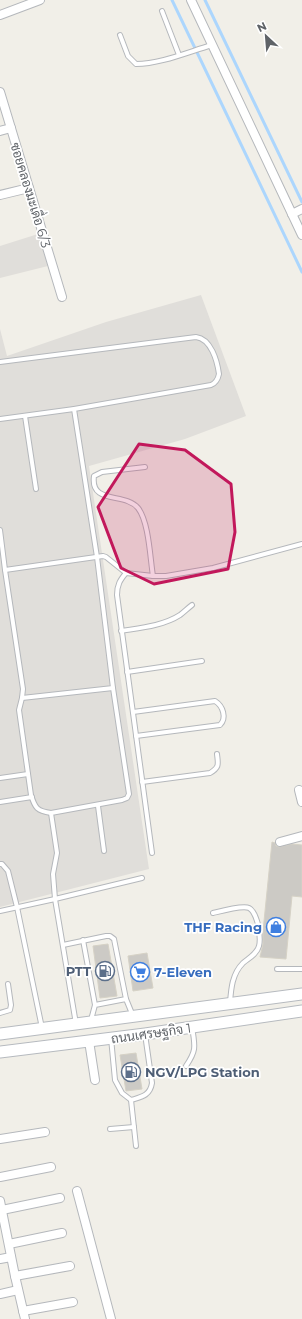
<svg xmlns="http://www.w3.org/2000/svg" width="302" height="1319" viewBox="0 0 302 1319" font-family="Montserrat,Sarabun,sans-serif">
  <rect width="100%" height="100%" fill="#f1efe8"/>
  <!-- industrial -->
  <g fill="#e0deda">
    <path d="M 38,234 L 48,266 L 0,278 L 0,246 Z"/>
    <path d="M 201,295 L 246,416 L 185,439 L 89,466 L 149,869 L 0,907 L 0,329 L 7,356 L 106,322 Z"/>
  </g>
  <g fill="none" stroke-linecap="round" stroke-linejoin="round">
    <!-- stream -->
    <g stroke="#acd6fd" stroke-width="3">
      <path d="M 172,0 L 302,272"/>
      <path d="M 205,0 L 302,202"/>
    </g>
  </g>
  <!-- building -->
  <g fill="#cccac5" stroke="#d6d2c6">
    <path d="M 272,842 L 275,843 L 276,846 L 279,847 L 292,844 L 302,845 L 302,897 L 292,896 L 286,959 L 260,957 L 263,944 L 263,931 Z"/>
    <path d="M 108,944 L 117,996 L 100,998 L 93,946 Z"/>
    <path d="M 147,953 L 153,988 L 133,991 L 128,956 Z"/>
    <path d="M 136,1053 L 142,1089 L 126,1091 L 120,1055 Z"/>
  </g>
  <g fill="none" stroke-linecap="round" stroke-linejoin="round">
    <!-- lane casing -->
    <g stroke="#b5b8bc" stroke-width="6">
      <g id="lane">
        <path d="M 162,11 L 179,55"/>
        <path d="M 120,35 L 128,56 L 136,64 C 160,64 188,52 212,45"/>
        <path d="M 0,362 L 196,337 C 211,339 217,360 219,374 C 218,379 216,383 211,385 L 74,409 L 0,419"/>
        <path d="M 25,416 L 36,489"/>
        <path d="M 145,467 L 102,472 L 94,476 C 90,505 125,492 138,508 C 149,522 150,558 153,576"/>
        <path d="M 0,530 L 5,570 L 103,556 L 106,557 L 126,573 L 153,576 L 166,576 L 213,568 L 302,544"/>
        <path d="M 5,570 L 23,689 L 22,698 L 19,710 L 31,795 C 35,808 37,811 51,813"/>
        <path d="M 126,573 C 120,580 117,585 117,595 L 152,853"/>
        <path d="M 121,631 C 139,628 163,626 180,615 C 184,612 188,608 192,605"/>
        <path d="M 127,672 L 202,661"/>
        <path d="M 113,688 L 129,794 L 127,798 L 122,800 L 51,813 L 57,853 L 53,874 L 55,899 L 142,878"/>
        <path d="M 22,698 L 113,688 L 97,557 L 74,409"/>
        <path d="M 133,712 L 215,701 C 223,706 227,718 220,725 L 136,736"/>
        <path d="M 0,778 L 28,774"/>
        <path d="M 142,782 L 210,773 C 220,767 218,764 217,754"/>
        <path d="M 0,802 L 32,797"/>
        <path d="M 98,806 L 104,851"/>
        <path d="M 0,864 L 2,864 L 8,871 L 17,907 L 42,1028"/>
        <path d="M 0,911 L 55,899 L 76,1024"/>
        <path d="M 213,913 C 221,911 243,905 249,908 C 255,911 256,919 258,924 C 259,931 261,939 259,946 C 257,954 249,958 243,963 C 232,974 231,989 230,1003"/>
        <path d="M 83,940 L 95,1005"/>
        <path d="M 63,945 L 106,936 L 110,936 L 114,939 L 126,999"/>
        <path d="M 277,969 L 302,969"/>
        <path d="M 0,1013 L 10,1010 L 11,1005 L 8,984"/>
        <path d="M 91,1020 L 95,1005 L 126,999 L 133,1016"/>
        <path d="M 111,1038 L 115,1080 L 122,1093 L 131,1100 C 141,1097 150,1096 152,1083 L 145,1034"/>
        <path d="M 186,1066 C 197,1050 195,1046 192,1027"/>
        <path d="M 131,1100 L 136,1146"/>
        <path d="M 110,1129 L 134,1127"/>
      </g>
    </g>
    <!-- street casing -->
    <g stroke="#b5b8bc" stroke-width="10">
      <g id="street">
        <path d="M 191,0 L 302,235"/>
        <path d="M 0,15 L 40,0"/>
        <path d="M 0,92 L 62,297"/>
        <path d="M 0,131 L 11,128"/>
        <path d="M 0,195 L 29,188"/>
        <path d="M 292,214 L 302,209"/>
        <path d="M 299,790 L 302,802"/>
        <path d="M 280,842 L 302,836"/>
        <path d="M 89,1041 L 95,1080"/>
        <path d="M 0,1139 L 45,1132"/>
        <path d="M 0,1177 L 51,1167"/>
        <path d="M 77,1191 L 111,1319"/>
        <path d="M 0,1201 L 15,1276 L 25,1319"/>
        <path d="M 2,1210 L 60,1198"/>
        <path d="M 9,1244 L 62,1233"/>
        <path d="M 0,1259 L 11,1257"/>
        <path d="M 15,1276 L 70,1266"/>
        <path d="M 0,1294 L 18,1290"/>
        <path d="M 23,1311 L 73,1302"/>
      </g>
    </g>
    <!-- secondary casing -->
    <g stroke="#b6babf" stroke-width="13">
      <g id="secondary">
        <path d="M 0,1034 L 302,994"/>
        <path d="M 0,1052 L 145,1034 L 302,1011"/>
      </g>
    </g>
    <!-- lane -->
    <use href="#lane" stroke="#fff" stroke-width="4"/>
    <!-- street -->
    <use href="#street" stroke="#fff" stroke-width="8"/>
    <!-- secondary -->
    <use href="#secondary" stroke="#fff" stroke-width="11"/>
  </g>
  <!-- marked area -->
  <path fill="#c2185b" fill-opacity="0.2" stroke="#c2185b" stroke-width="3" stroke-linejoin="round" d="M 139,444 L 185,450 L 231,484 L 235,532 L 228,569 L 154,584 L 121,568 L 98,507 Z"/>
  <!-- icons -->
  <defs>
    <g id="shop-ring" transform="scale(1)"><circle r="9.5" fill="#fff" stroke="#3f7fe0" stroke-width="1.5"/><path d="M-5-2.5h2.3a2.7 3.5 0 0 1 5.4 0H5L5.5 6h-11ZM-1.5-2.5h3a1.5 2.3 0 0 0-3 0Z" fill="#3f7fe0"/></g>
    <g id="fuel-ring" transform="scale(1)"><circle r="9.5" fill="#fff" stroke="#5c6f8a" stroke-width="1.5"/><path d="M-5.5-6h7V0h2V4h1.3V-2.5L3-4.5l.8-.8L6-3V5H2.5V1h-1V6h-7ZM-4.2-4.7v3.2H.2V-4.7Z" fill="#5c6f8a"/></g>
    <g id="supermarket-ring" transform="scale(1)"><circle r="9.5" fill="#fff" stroke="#3f7fe0" stroke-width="1.5"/><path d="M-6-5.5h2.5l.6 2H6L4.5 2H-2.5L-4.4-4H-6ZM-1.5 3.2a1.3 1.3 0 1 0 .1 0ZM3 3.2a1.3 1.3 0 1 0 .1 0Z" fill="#3f7fe0"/></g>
  </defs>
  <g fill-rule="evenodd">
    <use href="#shop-ring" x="276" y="927"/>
    <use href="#fuel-ring" x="105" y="971"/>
    <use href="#supermarket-ring" x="140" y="972"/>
    <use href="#fuel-ring" x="131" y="1072"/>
  </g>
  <g text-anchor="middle" stroke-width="3.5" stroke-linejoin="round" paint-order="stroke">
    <!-- street labels -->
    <g font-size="13" fill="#5f6368" stroke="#fff">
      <text transform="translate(31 195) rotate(73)" y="5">ซอยคลองมะเดื่อ 6/3</text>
      <text transform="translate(151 1033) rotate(-8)" y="5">ถนนเศรษฐกิจ 1</text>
    </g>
    <!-- shop labels -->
    <g font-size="13" font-weight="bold" fill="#366cbe" stroke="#fff" text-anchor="end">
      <text x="262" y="932">THF Racing</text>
      <text x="154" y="977" text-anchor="start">7-Eleven</text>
    </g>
    <!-- service labels -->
    <g font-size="13" font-weight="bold" fill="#4e5e75" stroke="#fff" text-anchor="end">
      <text x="91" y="976">PTT</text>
      <text x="145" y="1077" text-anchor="start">NGV/LPG Station</text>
    </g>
  </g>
  <!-- north arrow -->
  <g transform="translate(266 36) rotate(334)" stroke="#ffffff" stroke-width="3" paint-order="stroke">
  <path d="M0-3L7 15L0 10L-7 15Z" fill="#5f6368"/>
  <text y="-6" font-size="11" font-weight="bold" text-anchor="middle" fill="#5f6368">N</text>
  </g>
</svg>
